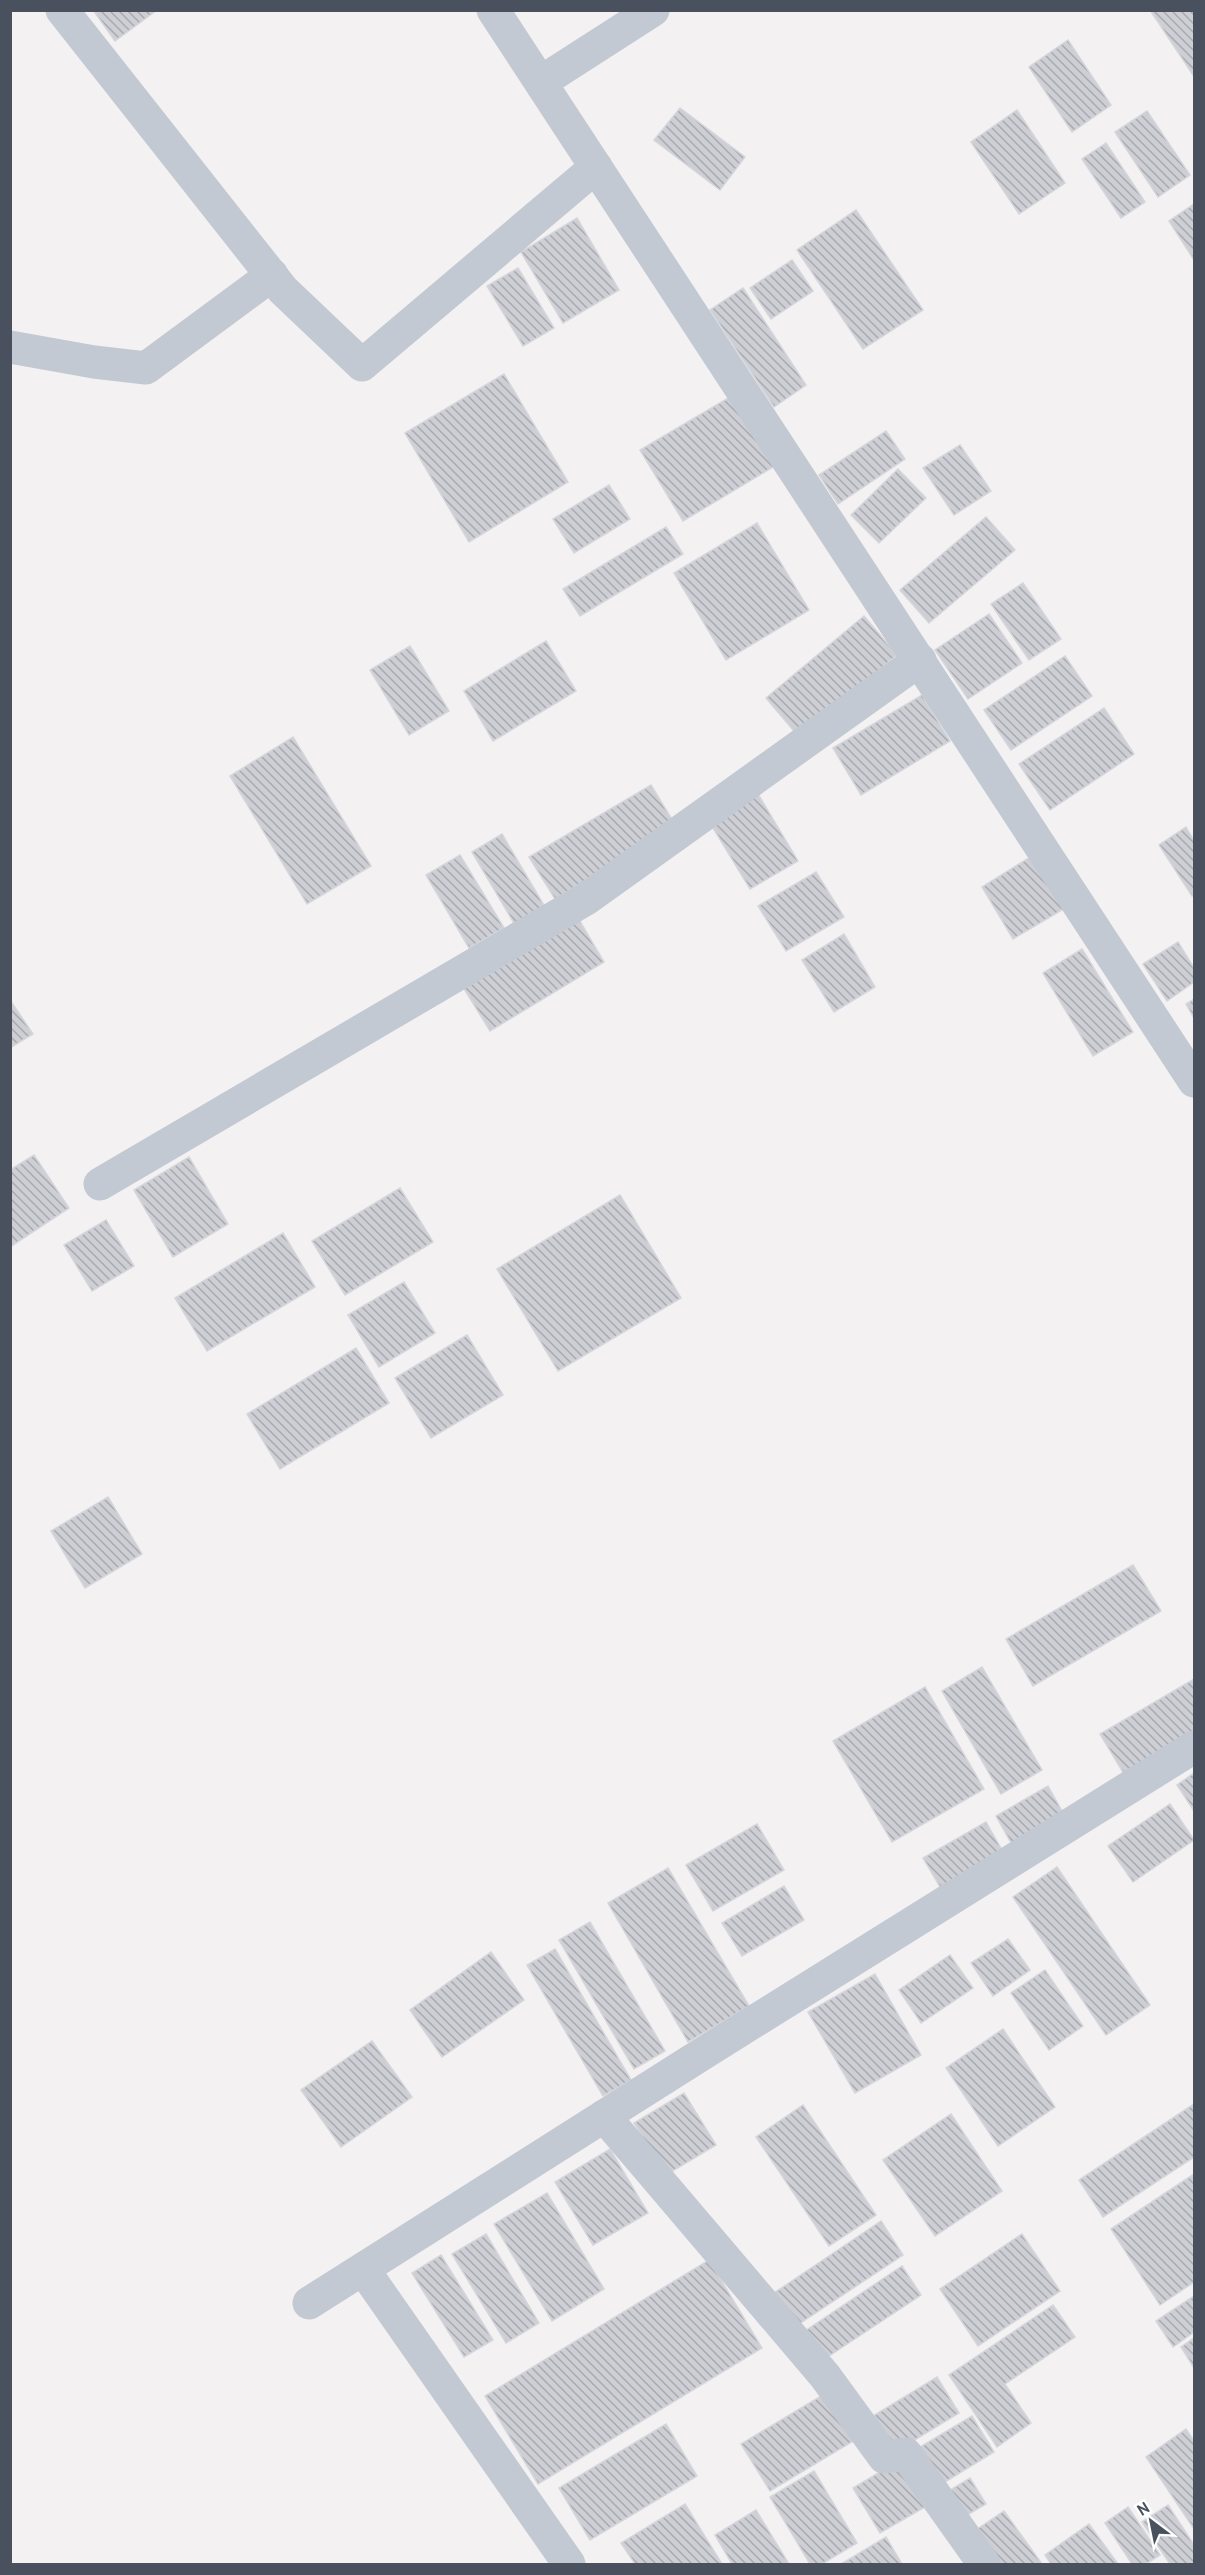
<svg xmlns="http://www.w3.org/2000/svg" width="1205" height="2575" viewBox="0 0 1205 2575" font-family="'PT Sans',sans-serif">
  <defs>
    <pattern id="building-back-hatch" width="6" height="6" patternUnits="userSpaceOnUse" patternTransform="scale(1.5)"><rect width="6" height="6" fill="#cecfd5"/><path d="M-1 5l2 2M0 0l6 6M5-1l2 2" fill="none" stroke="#a9aab0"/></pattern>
  </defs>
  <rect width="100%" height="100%" fill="#f3f1f1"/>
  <!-- building -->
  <g fill="url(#building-back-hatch)" stroke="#d5d6dc" stroke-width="1.5">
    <path d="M 93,10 L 157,10 L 115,41 Z"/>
    <path d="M 1150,10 L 1194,10 L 1194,75 L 1193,75 Z"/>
    <path d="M 1068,40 L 1111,105 L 1072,132 L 1029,67 Z"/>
    <path d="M 680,108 L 745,157 L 720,190 L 654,140 Z"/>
    <path d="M 1017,110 L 1065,183 L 1019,214 L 971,142 Z"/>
    <path d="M 1147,111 L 1190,175 L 1158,197 L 1115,132 Z"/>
    <path d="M 1106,143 L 1145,202 L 1121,218 L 1082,159 Z"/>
    <path d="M 1194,204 L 1194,260 L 1169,221 Z"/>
    <path d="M 856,210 L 923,310 L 863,349 L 797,250 Z"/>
    <path d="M 577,218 L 619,290 L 563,323 L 521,252 Z"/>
    <path d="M 792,260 L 813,291 L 771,319 L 750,288 Z"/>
    <path d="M 518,268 L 554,328 L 523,346 L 487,286 Z"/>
    <path d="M 743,288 L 806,385 L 774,407 L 710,310 Z"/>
    <path d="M 504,374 L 568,482 L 469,542 L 405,433 Z"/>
    <path d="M 735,394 L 778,464 L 683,521 L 640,450 Z"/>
    <path d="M 886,431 L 905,459 L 838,504 L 819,475 Z"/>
    <path d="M 960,445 L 991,491 L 954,515 L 923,468 Z"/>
    <path d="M 898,469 L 926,498 L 879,543 L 851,515 Z"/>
    <path d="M 609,485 L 630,519 L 574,553 L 553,519 Z"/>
    <path d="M 986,517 L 1015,550 L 929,623 L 900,590 Z"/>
    <path d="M 757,523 L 809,610 L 726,660 L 674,573 Z"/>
    <path d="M 666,527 L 683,554 L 580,616 L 563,589 Z"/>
    <path d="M 1023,583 L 1061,639 L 1029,660 L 991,604 Z"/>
    <path d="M 989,614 L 1022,663 L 968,699 L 935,650 Z"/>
    <path d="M 864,616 L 897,655 L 799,737 L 766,698 Z"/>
    <path d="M 546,641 L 576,691 L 493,741 L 464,691 Z"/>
    <path d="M 410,646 L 449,711 L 409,735 L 370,670 Z"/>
    <path d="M 1065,656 L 1092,696 L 1011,750 L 984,710 Z"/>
    <path d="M 922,695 L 950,741 L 861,795 L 833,748 Z"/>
    <path d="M 1104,708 L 1134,754 L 1050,810 L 1019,764 Z"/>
    <path d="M 293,737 L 371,866 L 307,904 L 230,776 Z"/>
    <path d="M 651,785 L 676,826 L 555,899 L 529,857 Z"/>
    <path d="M 758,794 L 798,861 L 750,889 L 710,823 Z"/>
    <path d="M 1186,827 L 1194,841 L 1194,894 L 1192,896 L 1159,845 Z"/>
    <path d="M 502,834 L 545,907 L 515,925 L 472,852 Z"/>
    <path d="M 1035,854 L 1067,907 L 1013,939 L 982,887 Z"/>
    <path d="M 460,855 L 504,928 L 469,948 L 426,875 Z"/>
    <path d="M 816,872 L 844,917 L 786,951 L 758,906 Z"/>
    <path d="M 578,918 L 604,962 L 490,1031 L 463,987 Z"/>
    <path d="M 844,934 L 875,987 L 834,1012 L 802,960 Z"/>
    <path d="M 1178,942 L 1194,968 L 1194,982 L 1167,1001 L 1143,964 Z"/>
    <path d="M 1082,949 L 1133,1032 L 1093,1056 L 1043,973 Z"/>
    <path d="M 1194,999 L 1194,1018 L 1186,1004 Z"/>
    <path d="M 10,1000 L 33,1034 L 10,1048 Z"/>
    <path d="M 34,1155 L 69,1208 L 10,1247 L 10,1170 Z"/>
    <path d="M 189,1157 L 228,1224 L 173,1257 L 134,1190 Z"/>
    <path d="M 400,1188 L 433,1242 L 345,1295 L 312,1241 Z"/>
    <path d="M 620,1195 L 681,1298 L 558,1371 L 497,1269 Z"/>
    <path d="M 106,1220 L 134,1266 L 92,1291 L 64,1245 Z"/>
    <path d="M 283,1233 L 315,1287 L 207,1351 L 175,1298 Z"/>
    <path d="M 404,1282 L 435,1333 L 379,1367 L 348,1315 Z"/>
    <path d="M 467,1335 L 503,1395 L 431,1438 L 395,1378 Z"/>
    <path d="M 356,1348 L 389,1403 L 280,1469 L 247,1414 Z"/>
    <path d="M 108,1497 L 142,1554 L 85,1588 L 51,1531 Z"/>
    <path d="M 1133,1565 L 1161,1611 L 1033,1686 L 1006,1639 Z"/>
    <path d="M 982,1667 L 1042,1770 L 1001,1794 L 942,1691 Z"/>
    <path d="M 1194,1679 L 1194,1740 L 1127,1779 L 1100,1734 Z"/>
    <path d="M 925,1687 L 984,1789 L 892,1842 L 833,1741 Z"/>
    <path d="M 1194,1773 L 1194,1811 L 1177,1785 Z"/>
    <path d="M 1048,1786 L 1067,1820 L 1015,1850 L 996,1816 Z"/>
    <path d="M 1170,1804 L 1194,1840 L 1133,1882 L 1108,1846 Z"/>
    <path d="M 986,1822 L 1006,1857 L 943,1892 L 923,1858 Z"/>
    <path d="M 757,1824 L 784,1870 L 713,1911 L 686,1865 Z"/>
    <path d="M 1057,1867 L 1150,2005 L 1106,2035 L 1013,1897 Z"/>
    <path d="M 668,1868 L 749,2006 L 688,2042 L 608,1903 Z"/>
    <path d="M 784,1886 L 804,1920 L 742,1956 L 722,1923 Z"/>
    <path d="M 590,1922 L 665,2051 L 634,2069 L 559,1940 Z"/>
    <path d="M 1008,1939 L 1030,1970 L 993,1996 L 971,1963 Z"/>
    <path d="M 555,1949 L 631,2080 L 603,2096 L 527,1965 Z"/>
    <path d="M 491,1952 L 524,2000 L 442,2057 L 410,2010 Z"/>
    <path d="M 950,1955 L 973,1988 L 921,2023 L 899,1990 Z"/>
    <path d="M 1045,1970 L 1083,2026 L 1049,2050 L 1011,1993 Z"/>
    <path d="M 875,1974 L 921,2055 L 855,2093 L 808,2012 Z"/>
    <path d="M 1003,2029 L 1055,2107 L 998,2146 L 946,2068 Z"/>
    <path d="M 372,2041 L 412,2097 L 341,2147 L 301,2090 Z"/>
    <path d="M 684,2093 L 716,2145 L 666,2175 L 634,2123 Z"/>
    <path d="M 1194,2104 L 1194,2157 L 1103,2217 L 1079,2180 Z"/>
    <path d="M 803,2105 L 876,2215 L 829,2246 L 756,2137 Z"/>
    <path d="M 951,2114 L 1002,2191 L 935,2236 L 883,2160 Z"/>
    <path d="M 610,2149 L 648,2213 L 593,2245 L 555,2182 Z"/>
    <path d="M 1194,2174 L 1194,2282 L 1160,2305 L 1111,2229 Z"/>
    <path d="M 547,2193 L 604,2289 L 552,2321 L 494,2224 Z"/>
    <path d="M 881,2221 L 903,2255 L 796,2326 L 774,2293 Z"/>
    <path d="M 486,2234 L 539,2323 L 506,2343 L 452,2254 Z"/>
    <path d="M 1022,2234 L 1060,2291 L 978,2346 L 940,2289 Z"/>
    <path d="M 441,2255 L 493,2340 L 464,2357 L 412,2273 Z"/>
    <path d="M 709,2260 L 762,2348 L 538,2484 L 485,2396 Z"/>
    <path d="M 902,2266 L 921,2295 L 823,2360 L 805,2331 Z"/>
    <path d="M 1194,2296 L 1194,2332 L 1173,2347 L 1156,2321 Z"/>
    <path d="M 1053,2305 L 1075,2337 L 1005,2384 L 1031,2423 L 997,2447 L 949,2375 Z"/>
    <path d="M 1194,2338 L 1194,2368 L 1181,2347 Z"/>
    <path d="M 937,2377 L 959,2413 L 895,2452 L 873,2416 Z"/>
    <path d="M 831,2390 L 860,2437 L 770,2491 L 741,2444 Z"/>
    <path d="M 972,2416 L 994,2452 L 932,2490 L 910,2453 Z"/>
    <path d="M 666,2424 L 697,2476 L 590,2540 L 559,2488 Z"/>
    <path d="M 1186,2429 L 1194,2441 L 1194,2529 L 1146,2457 Z"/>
    <path d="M 905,2457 L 932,2503 L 880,2533 L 853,2488 Z"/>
    <path d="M 814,2471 L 857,2543 L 822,2564 L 810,2564 L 770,2497 Z"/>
    <path d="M 970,2478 L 986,2504 L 957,2521 L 942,2495 Z"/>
    <path d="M 685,2504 L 722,2564 L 635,2564 L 621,2543 Z"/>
    <path d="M 1168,2505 L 1194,2545 L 1194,2564 L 1170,2564 L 1142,2522 Z"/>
    <path d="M 1128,2507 L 1160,2555 L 1146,2564 L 1132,2564 L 1105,2523 Z"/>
    <path d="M 756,2510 L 789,2564 L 732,2564 L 715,2535 Z"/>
    <path d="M 1004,2511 L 1042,2564 L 992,2564 L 970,2534 Z"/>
    <path d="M 1089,2524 L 1118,2564 L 1051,2564 L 1045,2555 Z"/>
    <path d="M 886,2537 L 902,2564 L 841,2564 Z"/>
  </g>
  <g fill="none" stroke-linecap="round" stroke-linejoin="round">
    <!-- street -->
    <g stroke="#c2c9d2" stroke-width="33">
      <path d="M 62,10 L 283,290 L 362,365 L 596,167"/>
      <path d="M 493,10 L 1194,1081"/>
      <path d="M 541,82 L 653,10"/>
      <path d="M 10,347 L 94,362 L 146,368 L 272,275"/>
      <path d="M 100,1184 L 586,899 L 920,660"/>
      <path d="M 604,2116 L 825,2376 L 884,2457 L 906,2454 L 984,2564"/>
      <path d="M 363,2269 L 569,2564"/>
      <path d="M 309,2303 L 699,2056 L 1194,1747"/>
    </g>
  </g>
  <!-- border -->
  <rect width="1205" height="2575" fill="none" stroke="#49515e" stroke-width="24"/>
  <!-- north arrow -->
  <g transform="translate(1151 2521) rotate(328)" stroke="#ffffff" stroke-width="4.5" paint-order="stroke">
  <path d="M0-4.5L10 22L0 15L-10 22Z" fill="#49515e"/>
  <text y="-9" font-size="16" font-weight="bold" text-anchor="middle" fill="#49515e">N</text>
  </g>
</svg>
